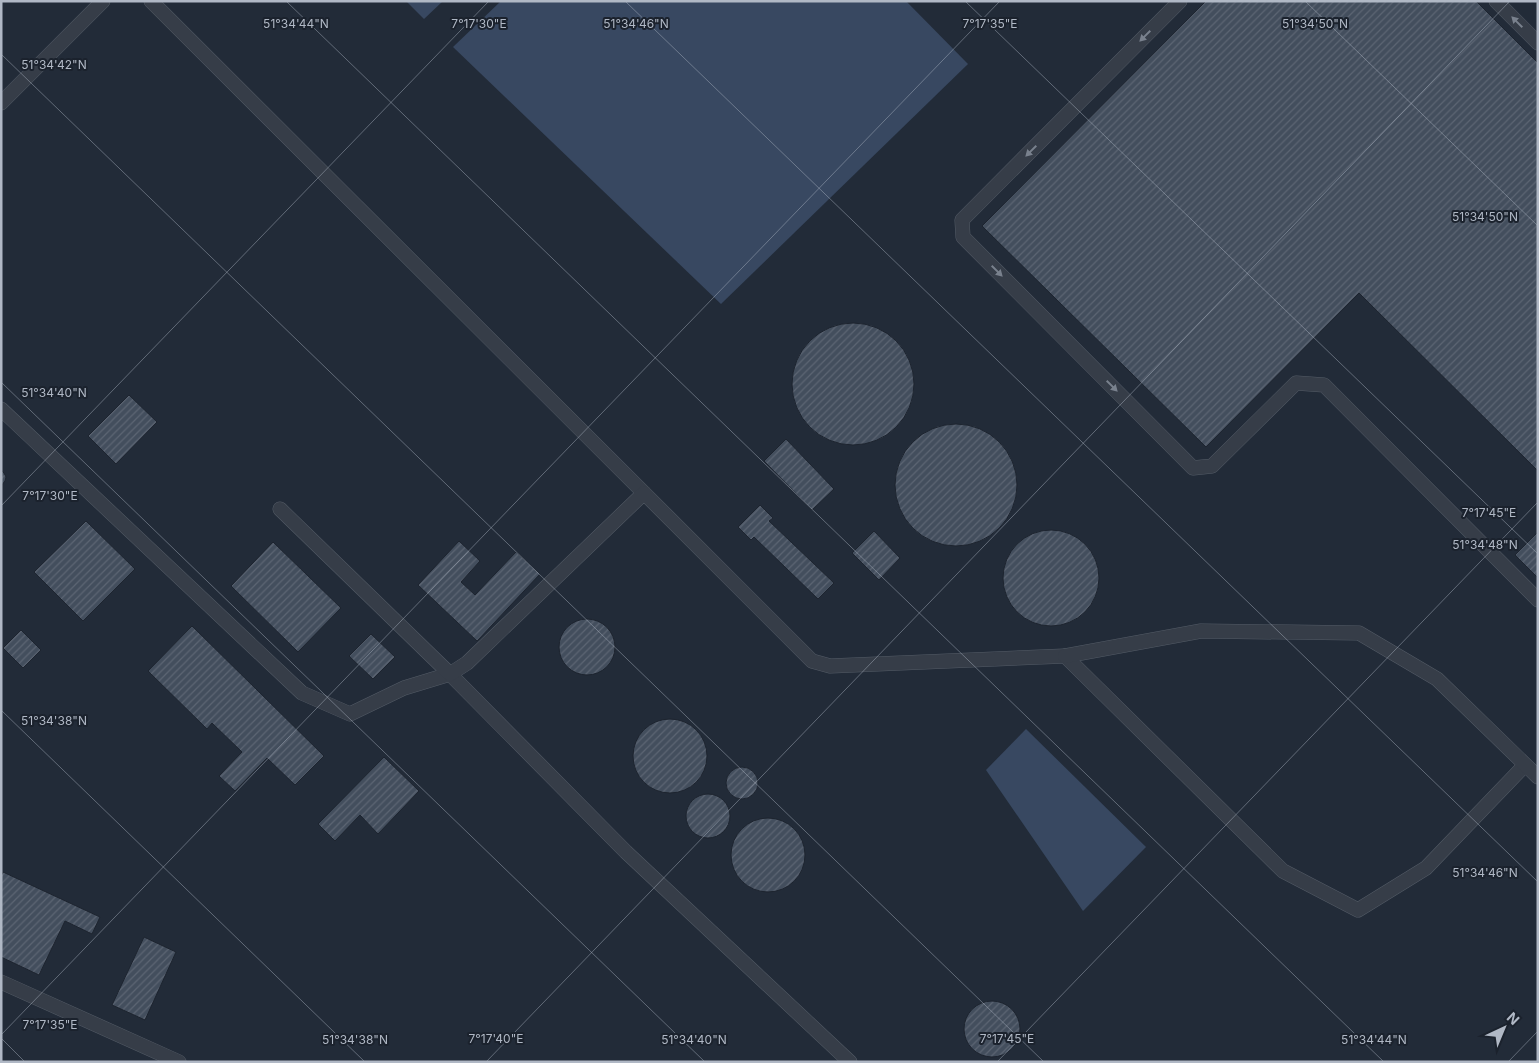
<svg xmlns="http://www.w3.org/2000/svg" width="1539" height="1063" viewBox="0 0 1539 1063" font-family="Inter,sans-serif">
  <defs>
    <pattern id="building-hatch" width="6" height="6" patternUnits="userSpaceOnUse" patternTransform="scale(1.25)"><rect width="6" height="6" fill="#434e5d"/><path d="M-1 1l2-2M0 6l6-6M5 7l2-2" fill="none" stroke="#5c6573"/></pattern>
  </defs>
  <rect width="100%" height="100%" fill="#222b38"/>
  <!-- water -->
  <g fill="#384861">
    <path d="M 406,1 L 443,1 L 424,19 Z"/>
    <path d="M 501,1 L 906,1 L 968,64 L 721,304 L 453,47 Z"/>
    <path d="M 1026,729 L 1146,847 L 1083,911 L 986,770 Z"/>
  </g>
  <!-- building -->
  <g fill="url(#building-hatch)" stroke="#1d242f">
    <path d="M 1206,1 L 1476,1 L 1538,63 L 1538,471 L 1359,293 L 1206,447 L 982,226 Z"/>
    <circle cx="853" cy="384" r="61"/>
    <path d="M 129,395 L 157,422 L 116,464 L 88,436 Z"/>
    <circle cx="956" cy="485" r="61"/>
    <path d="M 786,439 L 834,489 L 812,510 L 764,461 Z"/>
    <path d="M 1,470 L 4,473 L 6,477 L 5,481 L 1,486 Z"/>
    <path d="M 760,505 L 773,518 L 769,521 L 834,583 L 818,599 L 754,537 L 751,540 L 738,527 Z"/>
    <path d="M 86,521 L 135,569 L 83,621 L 34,572 Z"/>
    <circle cx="1051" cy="578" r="48"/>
    <path d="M 874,531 L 900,558 L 879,580 L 852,553 Z"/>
    <path d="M 1538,532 L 1538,578 L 1515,555 Z"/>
    <path d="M 459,541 L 480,561 L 461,582 L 475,595 L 516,552 L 540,574 L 477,641 L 418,585 Z"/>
    <path d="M 273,542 L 341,608 L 298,652 L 231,586 Z"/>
    <circle cx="587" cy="647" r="28"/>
    <path d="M 192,626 L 324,756 L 295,785 L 267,758 L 235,791 L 219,776 L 242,752 L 212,723 L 207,729 L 148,671 Z"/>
    <path d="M 21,630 L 41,650 L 23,668 L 3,648 Z"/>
    <path d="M 371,634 L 395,657 L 373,679 L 349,656 Z"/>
    <circle cx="670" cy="756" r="37"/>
    <path d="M 384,757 L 419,791 L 378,834 L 360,815 L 335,841 L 318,824 Z"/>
    <circle cx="742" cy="783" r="16"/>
    <circle cx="708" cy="816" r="22"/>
    <circle cx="768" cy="855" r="37"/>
    <path d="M 3,872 L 100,917 L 92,934 L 65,921 L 39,975 L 1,957 L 1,876 Z"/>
    <path d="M 144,937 L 176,952 L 145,1020 L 112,1005 Z"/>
    <circle cx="992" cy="1029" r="28"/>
  </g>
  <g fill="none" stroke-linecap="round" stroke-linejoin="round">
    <!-- service casing -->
    <g stroke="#535b66" stroke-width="15">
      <g id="service">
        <path d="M 151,1 L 644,493"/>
        <path d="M 1180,1 L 962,220 L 963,237 L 1193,468 L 1212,466 L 1296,383 L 1324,385 L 1538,600"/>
        <path d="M 1496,1 L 1538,43"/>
        <path d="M 1,103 L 103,1"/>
        <path d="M 1,409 L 302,693 L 350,714 L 404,688 L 450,674 L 626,852 L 850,1062"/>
        <path d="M 280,509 L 450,674 L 467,663 L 644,493 L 812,661 L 830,666 L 1065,656 L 1283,871 L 1358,910 L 1426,868 L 1525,765"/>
        <path d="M 1065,656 L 1201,631 L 1359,633 L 1437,679 L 1538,777"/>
        <path d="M 1,982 L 179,1062"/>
      </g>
    </g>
    <!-- service -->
    <use href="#service" stroke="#363d48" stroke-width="14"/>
  </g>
  <!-- one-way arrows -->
  <defs><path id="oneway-solid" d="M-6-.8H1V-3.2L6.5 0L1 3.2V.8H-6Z" transform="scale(1.25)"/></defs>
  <g fill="#79818d">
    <use href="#oneway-solid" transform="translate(1517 22) rotate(-135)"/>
    <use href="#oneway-solid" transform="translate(1145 36) rotate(135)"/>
    <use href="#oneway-solid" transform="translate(1031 151) rotate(135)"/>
    <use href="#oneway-solid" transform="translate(997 271) rotate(45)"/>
    <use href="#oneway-solid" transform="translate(1112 386) rotate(45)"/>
  </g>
  <!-- ticks -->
  <path fill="none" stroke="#b0b8c5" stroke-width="1" stroke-opacity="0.45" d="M 286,1 L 1384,1062M 625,1 L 1538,882M 965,1 L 1538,554M 1305,1 L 1538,226M 1,54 L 1044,1062M 1,382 L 705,1062M 1,506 L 489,1M 1,710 L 365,1062M 1,1035 L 1000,1M 1,1038 L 25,1062M 486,1062 L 1510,1M 997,1062 L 1538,502M 1508,1062 L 1538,1031"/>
  <g font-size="12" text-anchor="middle" fill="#b0b8c5" stroke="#1b222d" stroke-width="4" stroke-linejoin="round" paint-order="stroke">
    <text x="296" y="28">51°34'44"N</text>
    <text x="636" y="28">51°34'46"N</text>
    <text x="1315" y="28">51°34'50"N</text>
    <text x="479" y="28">7°17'30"E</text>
    <text x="990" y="28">7°17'35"E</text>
    <text x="54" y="69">51°34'42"N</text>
    <text x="1485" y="221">51°34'50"N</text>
    <text x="54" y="397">51°34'40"N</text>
    <text x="50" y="500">7°17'30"E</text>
    <text x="1489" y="517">7°17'45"E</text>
    <text x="1485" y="549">51°34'48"N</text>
    <text x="54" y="725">51°34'38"N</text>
    <text x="1485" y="877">51°34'46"N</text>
    <text x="50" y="1029">7°17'35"E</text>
    <text x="496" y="1043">7°17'40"E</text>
    <text x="1007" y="1043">7°17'45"E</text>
    <text x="355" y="1044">51°34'38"N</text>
    <text x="694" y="1044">51°34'40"N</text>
    <text x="1374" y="1044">51°34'44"N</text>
  </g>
  <!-- border -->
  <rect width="1539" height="1063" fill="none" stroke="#b0b8c5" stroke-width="5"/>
  <!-- north arrow -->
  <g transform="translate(1504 1028) rotate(44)" stroke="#1b222d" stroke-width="4" paint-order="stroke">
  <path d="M0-4L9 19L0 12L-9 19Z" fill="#b0b8c5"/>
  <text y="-8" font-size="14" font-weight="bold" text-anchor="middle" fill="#b0b8c5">N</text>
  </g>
</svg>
